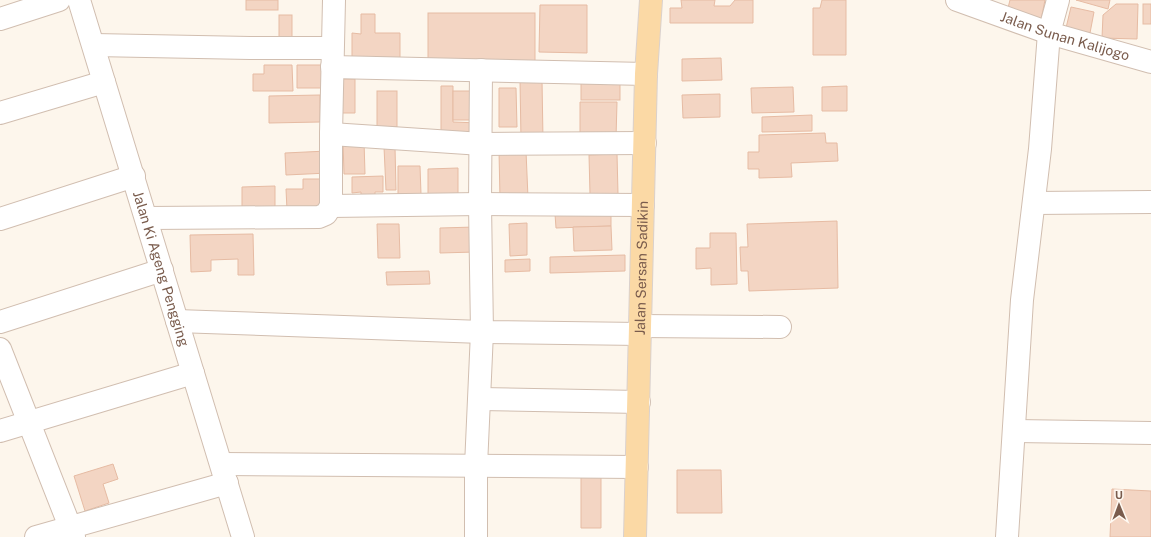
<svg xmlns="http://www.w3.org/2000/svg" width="1151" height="537" viewBox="0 0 1151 537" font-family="'Public Sans',sans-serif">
  <rect width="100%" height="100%" fill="#fdf6ec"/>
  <!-- building -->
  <g fill="#f3d5c3" stroke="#e6bba3">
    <rect x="246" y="0" width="32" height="10"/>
    <path d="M 681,0 L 715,0 L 714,6 L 730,6 L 735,0 L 753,0 L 753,23 L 670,23 L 670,8 L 682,8 Z"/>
    <path d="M 822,0 L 846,0 L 846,55 L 813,55 L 813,8 L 820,8 Z"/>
    <path d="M 1010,0 L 1045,0 L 1041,20 L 1007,12 Z"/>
    <path d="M 1076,0 L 1110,0 L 1108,9 Z"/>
    <path d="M 1116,4 L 1138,4 L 1137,39 L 1102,38 L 1103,15 Z"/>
    <rect x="1143" y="4" width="8" height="20"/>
    <path d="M 540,5 L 587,5 L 587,53 L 539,52 Z"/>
    <path d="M 1071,7 L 1094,12 L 1090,33 L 1066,28 Z"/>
    <rect x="428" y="13" width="107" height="54"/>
    <path d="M 361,14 L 375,14 L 375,33 L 400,33 L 400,58 L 352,58 L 352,33 L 361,34 Z"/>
    <rect x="279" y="15" width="13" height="29"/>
    <path d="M 721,58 L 722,80 L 682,81 L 682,59 Z"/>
    <path d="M 264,65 L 292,65 L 293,91 L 253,91 L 253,74 L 264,74 Z"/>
    <path d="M 297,65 L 330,65 L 329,88 L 297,88 Z"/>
    <path d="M 341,79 L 355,79 L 355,113 L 342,113 Z"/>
    <path d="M 520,80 L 542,80 L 543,140 L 521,140 Z"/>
    <rect x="581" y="80" width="39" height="20"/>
    <path d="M 441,86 L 453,86 L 453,122 L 479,123 L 479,137 L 441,137 Z"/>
    <path d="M 847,86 L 847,111 L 822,111 L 822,87 Z"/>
    <path d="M 793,87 L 794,112 L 752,113 L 751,88 Z"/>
    <path d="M 499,88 L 516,88 L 517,127 L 499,127 Z"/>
    <rect x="377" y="91" width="20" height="36"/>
    <rect x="453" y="91" width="25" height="29"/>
    <path d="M 720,94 L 720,117 L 683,118 L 682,95 Z"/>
    <path d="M 320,95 L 320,122 L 269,123 L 269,96 Z"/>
    <path d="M 580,102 L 617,102 L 616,138 L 580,138 Z"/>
    <path d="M 812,115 L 812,131 L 762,132 L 762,117 Z"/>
    <path d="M 825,133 L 826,143 L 837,143 L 838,161 L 791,163 L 792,177 L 759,178 L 759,169 L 748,169 L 748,152 L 759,152 L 759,135 Z"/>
    <path d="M 364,141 L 365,174 L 344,174 L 343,142 Z"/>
    <path d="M 384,147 L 395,147 L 396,190 L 386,190 Z"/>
    <path d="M 327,151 L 328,173 L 286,175 L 285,153 Z"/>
    <path d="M 499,151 L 526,151 L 528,198 L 500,199 Z"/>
    <path d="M 617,154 L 618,194 L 590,194 L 589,155 Z"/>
    <path d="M 398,166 L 420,166 L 421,194 L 398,194 Z"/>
    <path d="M 458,168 L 458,194 L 428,195 L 428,169 Z"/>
    <path d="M 383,176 L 383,192 L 375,192 L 375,196 L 361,196 L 361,192 L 352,193 L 352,177 Z"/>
    <path d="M 303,179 L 327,179 L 327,210 L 287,210 L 286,189 L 303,189 Z"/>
    <path d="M 275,186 L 275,209 L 242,209 L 242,187 Z"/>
    <path d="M 611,213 L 611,226 L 556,228 L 555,214 Z"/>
    <path d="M 837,221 L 838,288 L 749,291 L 748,271 L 741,271 L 740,247 L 748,247 L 747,224 Z"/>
    <path d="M 527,223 L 527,255 L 510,256 L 509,224 Z"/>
    <path d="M 377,224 L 399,224 L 400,258 L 378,258 Z"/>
    <path d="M 611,226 L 612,250 L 574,251 L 573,227 Z"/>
    <path d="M 475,227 L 475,252 L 440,253 L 440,228 Z"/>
    <path d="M 710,233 L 736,233 L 737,284 L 711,285 L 711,268 L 696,269 L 696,248 L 710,248 Z"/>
    <path d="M 253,234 L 254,275 L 238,275 L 238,259 L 211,260 L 211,271 L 191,272 L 190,235 Z"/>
    <path d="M 625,255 L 625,271 L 550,273 L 550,257 Z"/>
    <path d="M 530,259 L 530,271 L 505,272 L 505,260 Z"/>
    <path d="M 429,271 L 430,284 L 387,285 L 386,272 Z"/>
    <path d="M 113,464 L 118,479 L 103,484 L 109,503 L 85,511 L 74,476 Z"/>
    <path d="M 677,470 L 721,470 L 722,513 L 677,513 Z"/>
    <path d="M 581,476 L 601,477 L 601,528 L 581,528 Z"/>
    <path d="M 1112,489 L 1151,491 L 1151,537 L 1110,537 Z"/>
  </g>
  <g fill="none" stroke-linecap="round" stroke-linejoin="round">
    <!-- minor casing -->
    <g stroke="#d1beb0" stroke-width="24">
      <g id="minor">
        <path id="s1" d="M 79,0 L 243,537"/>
        <path id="s2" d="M 957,0 L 1049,33 L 1151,62"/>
        <path d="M 0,19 L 59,0"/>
        <path d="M 94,45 L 250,48 L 332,48"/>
        <path d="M 332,67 L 646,74"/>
        <path d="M 0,113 L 104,82"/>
        <path d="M 331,134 L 482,144 L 645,143"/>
        <path d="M 1034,203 L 1151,202"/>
        <path d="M 331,206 L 480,204 L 643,205"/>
        <path d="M 147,218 L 319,217 L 326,214 L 331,206 L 331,134 L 334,0"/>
        <path d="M 0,219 L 134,176"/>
        <path d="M 177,321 L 482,332 L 640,334"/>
        <path d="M 0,322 L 162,270"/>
        <path d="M 640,326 L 780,327"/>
        <path d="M 0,349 L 74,537"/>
        <path d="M 480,399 L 639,402"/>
        <path d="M 0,431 L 193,373"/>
        <path d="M 1014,431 L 1151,433"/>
        <path d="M 222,464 L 637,467"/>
        <path d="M 36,537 L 227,483"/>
        <path d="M 476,537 L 476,466 L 482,332 L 480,204 L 481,70"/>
        <path d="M 1007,537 L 1022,300 L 1040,149 L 1049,33 L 1058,0"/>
      </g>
    </g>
    <!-- major casing -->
    <g stroke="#dad1cd" stroke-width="24">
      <g id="major">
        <path id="s3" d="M 635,537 L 646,74 L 651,0"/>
      </g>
    </g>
    <!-- minor -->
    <use href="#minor" stroke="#fff" stroke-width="22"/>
    <!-- major -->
    <use href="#major" stroke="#fbd9a5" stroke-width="22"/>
  </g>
  <g text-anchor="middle" stroke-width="3" stroke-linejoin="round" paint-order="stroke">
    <!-- street labels -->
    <g font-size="14" fill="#7a5c4d" stroke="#fffaf3">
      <text dy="5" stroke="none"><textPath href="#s2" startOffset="114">Jalan Sunan Kalijogo</textPath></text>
      <text dy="5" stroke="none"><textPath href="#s1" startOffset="281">Jalan Ki Ageng Pengging</textPath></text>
      <text dy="5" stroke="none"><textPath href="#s3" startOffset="269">Jalan Sersan Sadikin</textPath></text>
    </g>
  </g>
  <!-- north arrow -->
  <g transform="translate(1119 505) rotate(359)" stroke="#fffaf3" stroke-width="3" paint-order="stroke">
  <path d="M0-3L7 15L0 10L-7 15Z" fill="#7a5c4d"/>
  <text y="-6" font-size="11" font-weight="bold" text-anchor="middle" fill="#7a5c4d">U</text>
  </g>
</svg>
